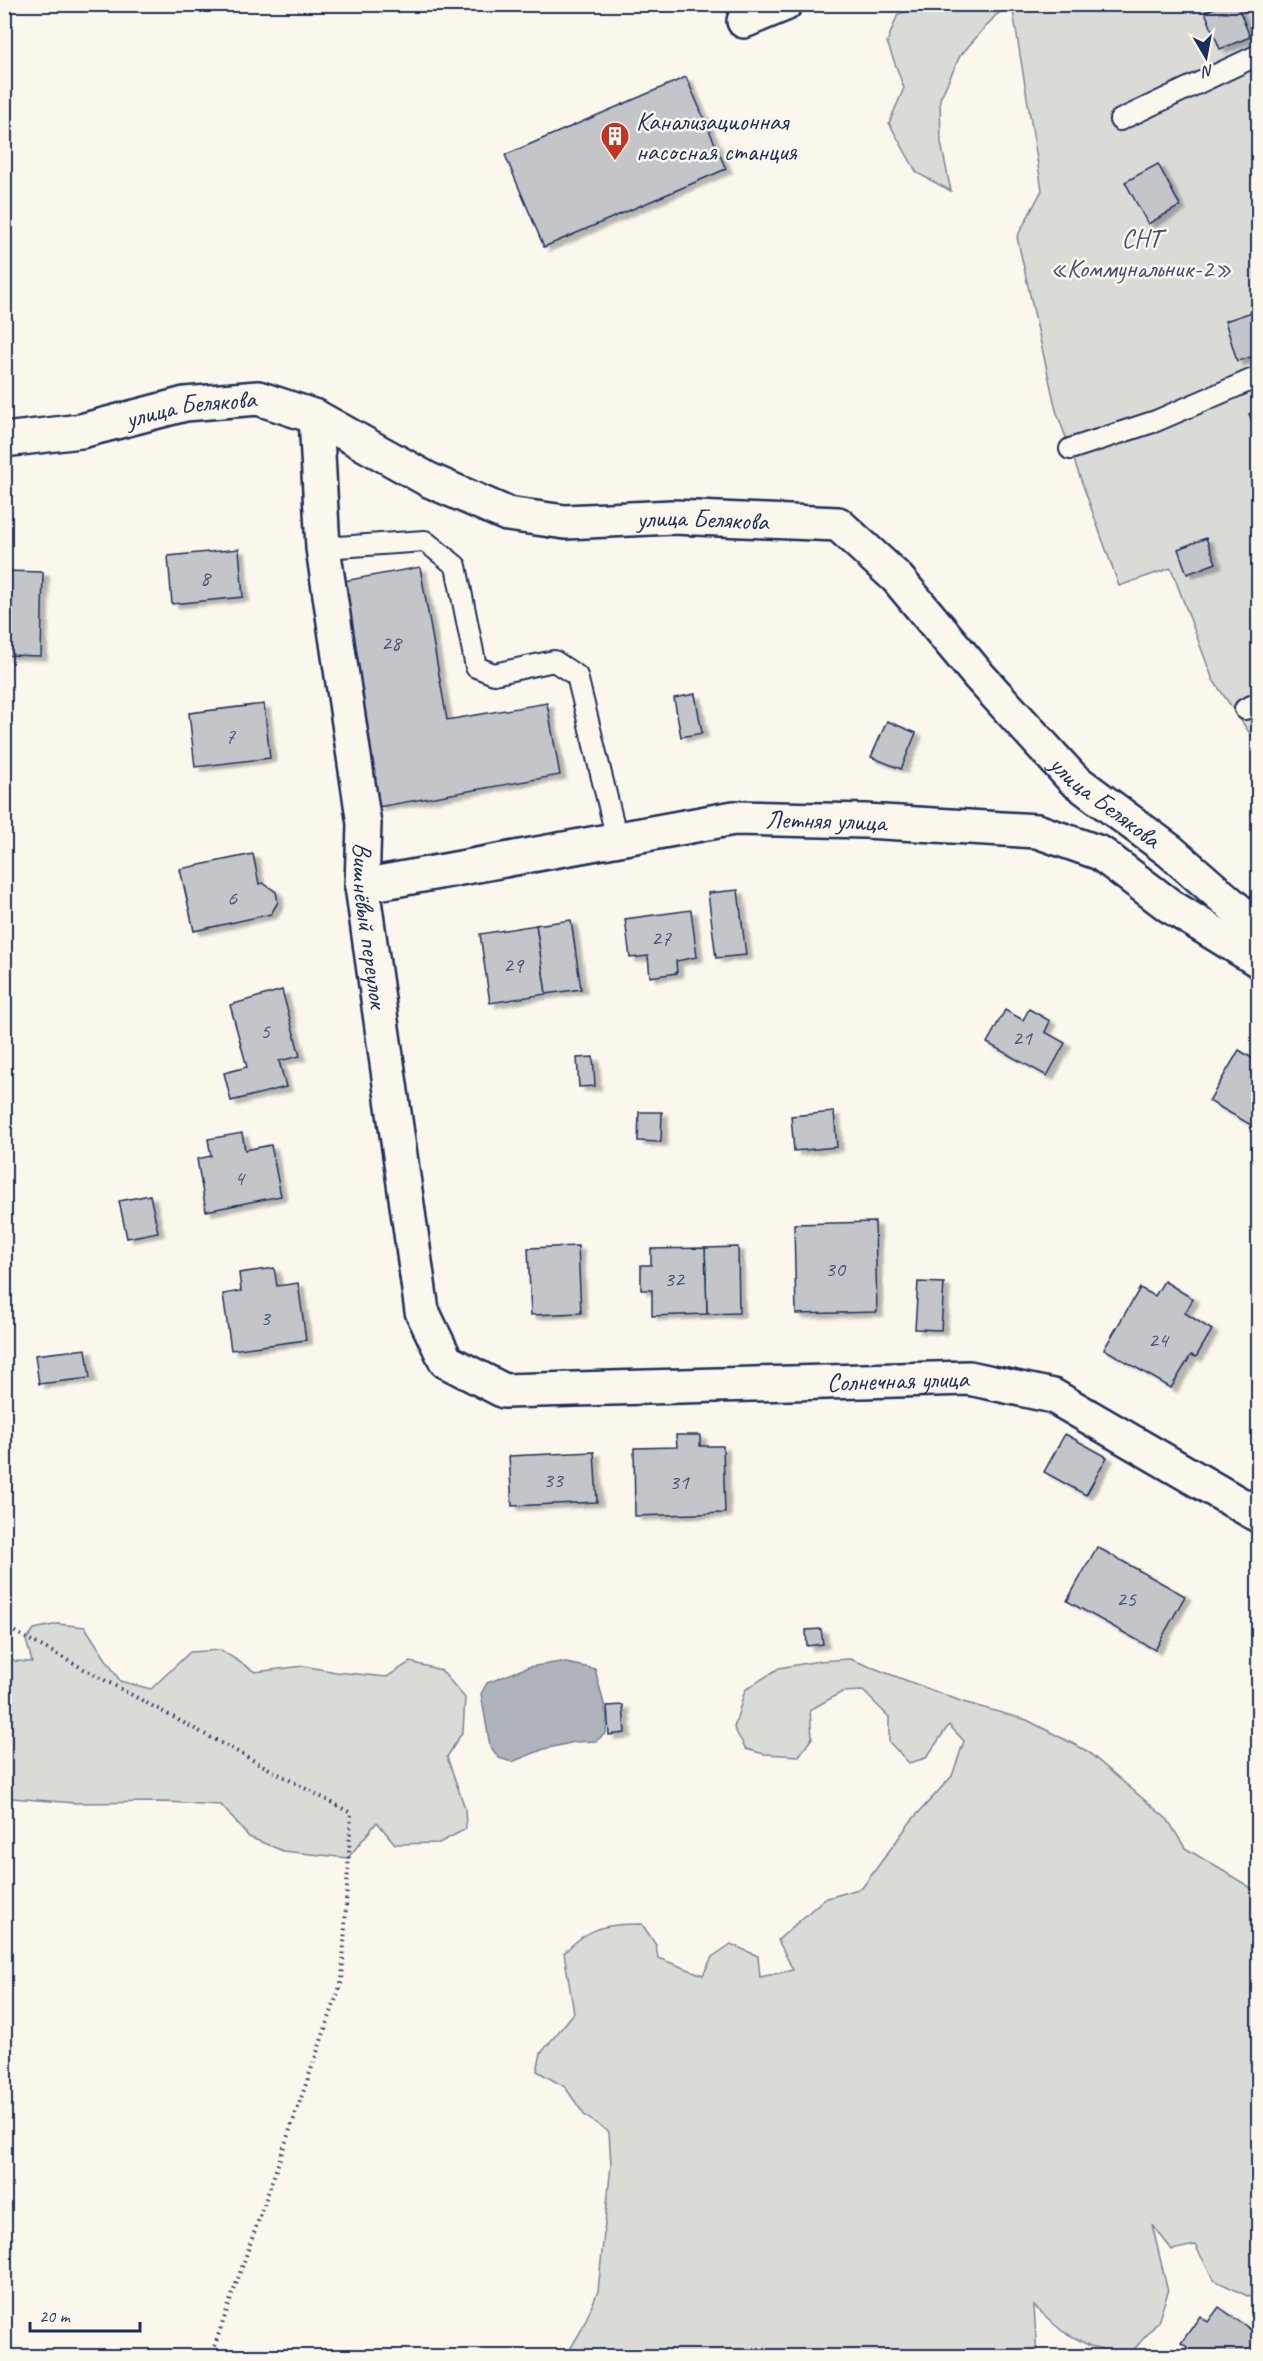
<svg xmlns="http://www.w3.org/2000/svg" width="1263" height="2361" viewBox="0 0 1263 2361" font-family="Caveat,sans-serif">
  <defs>
    <filter id="shadow"><feDropShadow dx="6" dy="4" stdDeviation="1.5" flood-color="#0004"/></filter>
  </defs>
  <rect width="100%" height="100%" fill="#fbf7ec"/>
  <filter id="ink" filterUnits="userSpaceOnUse"><feTurbulence type="fractalNoise" baseFrequency=".0167" numOctaves="2"/><feDisplacementMap in="SourceGraphic" scale="12" xChannelSelector="R" yChannelSelector="G"/><feConvolveMatrix kernelMatrix="1 2 1 2 8 2 1 2 1" color-interpolation-filters="sRGB"/></filter>
  <g filter="url(#ink)">
    <!-- green -->
    <g fill="#dadad7" stroke="#7a849a" stroke-width="1.5">
      <path d="M 930,5 L 1258,5 L 1258,745 L 1213,680 L 1171,568 L 1119,586 L 1056,410 L 1017,237 L 1042,190 L 1012,5 L 996,15 L 960,56 L 940,99 L 941,143 L 951,191 L 917,173 L 889,123 L 904,88 L 887,42 L 898,14 Z"/>
      <path d="M 58,1624 L 85,1627 L 120,1681 L 151,1689 L 190,1652 L 221,1650 L 255,1672 L 303,1666 L 336,1672 L 387,1677 L 410,1662 L 441,1670 L 465,1698 L 463,1731 L 447,1757 L 465,1808 L 466,1829 L 439,1843 L 395,1844 L 377,1822 L 348,1858 L 283,1851 L 249,1837 L 221,1805 L 165,1802 L 76,1803 L 11,1798 L 5,1800 L 5,1654 L 15,1661 L 32,1662 L 26,1640 L 34,1629 Z"/>
      <path d="M 850,1659 L 963,1702 L 1027,1720 L 1087,1751 L 1168,1820 L 1185,1848 L 1258,1892 L 1258,2301 L 1214,2280 L 1195,2245 L 1172,2250 L 1152,2224 L 1168,2292 L 1158,2322 L 1129,2355 L 1090,2346 L 1062,2331 L 1034,2306 L 1037,2356 L 566,2356 L 582,2329 L 598,2291 L 611,2165 L 609,2132 L 585,2116 L 565,2087 L 537,2071 L 541,2053 L 574,2013 L 564,1953 C 589,1926 607,1924 642,1924 L 656,1945 L 658,1958 L 703,1975 L 712,1957 L 731,1944 L 758,1956 L 760,1977 L 793,1970 L 778,1940 L 824,1899 L 862,1888 L 911,1821 L 952,1776 L 964,1741 L 949,1725 L 926,1758 L 909,1763 L 889,1742 L 889,1717 L 863,1691 L 842,1692 L 810,1710 L 812,1738 L 799,1756 L 764,1754 L 746,1749 L 734,1728 L 745,1690 L 779,1668 L 819,1661 Z"/>
    </g>
    <!-- water -->
    <path fill="#afb3bb" stroke="#747e96" stroke-width="1.5" d="M 561,1662 L 595,1669 L 607,1716 L 606,1733 L 596,1741 L 575,1742 L 544,1749 L 512,1762 L 499,1758 L 490,1746 L 481,1694 L 487,1683 L 528,1667 Z"/>
    <!-- building -->
    <g fill="#c3c5c9" stroke="#1b2f5e" stroke-width="1.5" filter="url(#shadow)">
      <path d="M 1224,4 L 1237,4 L 1250,37 L 1220,49 L 1205,12 Z"/>
      <path d="M 686,77 L 726,169 L 544,247 L 505,155 Z"/>
      <path d="M 1258,79 L 1258,96 L 1252,82 Z"/>
      <path d="M 1158,164 L 1180,206 L 1148,224 L 1125,182 Z"/>
      <path d="M 1258,310 L 1258,355 L 1237,361 L 1225,321 Z"/>
      <path d="M 1258,410 L 1258,436 L 1249,414 Z"/>
      <path d="M 1206,538 L 1216,563 L 1187,574 L 1178,549 Z"/>
      <path d="M 239,549 L 243,597 L 172,604 L 168,556 Z"/>
      <path d="M 420,567 L 447,720 L 547,703 L 560,775 L 378,807 L 338,582 Z"/>
      <path d="M 4,571 L 43,572 L 41,656 L 4,655 Z"/>
      <path d="M 695,694 L 702,733 L 681,737 L 674,698 Z"/>
      <path d="M 264,704 L 270,758 L 195,767 L 189,713 Z"/>
      <path d="M 887,721 L 916,733 L 901,769 L 871,757 Z"/>
      <path d="M 253,854 L 259,884 L 263,883 L 276,892 L 278,902 L 271,914 L 194,931 L 180,869 Z"/>
      <path d="M 738,890 L 746,955 L 716,958 L 708,893 Z"/>
      <path d="M 691,910 L 697,957 L 676,961 L 677,973 L 650,977 L 648,956 L 630,958 L 625,919 Z"/>
      <path d="M 571,920 L 581,989 L 546,994 L 536,925 Z"/>
      <path d="M 536,925 L 546,994 L 490,1003 L 480,934 Z"/>
      <path d="M 282,990 L 300,1056 L 279,1061 L 286,1087 L 231,1101 L 224,1073 L 247,1067 L 230,1005 Z"/>
      <path d="M 1029,1009 L 1050,1021 L 1045,1032 L 1065,1043 L 1047,1076 L 987,1043 L 1005,1010 L 1023,1020 Z"/>
      <path d="M 1239,1050 L 1258,1062 L 1258,1129 L 1209,1101 Z"/>
      <path d="M 593,1057 L 595,1086 L 579,1087 L 577,1058 Z"/>
      <path d="M 639,1112 L 662,1112 L 661,1142 L 638,1141 Z"/>
      <path d="M 834,1112 L 837,1147 L 794,1151 L 791,1116 Z"/>
      <path d="M 242,1133 L 245,1150 L 271,1145 L 281,1196 L 206,1211 L 197,1159 L 211,1156 L 208,1139 Z"/>
      <path d="M 150,1195 L 158,1232 L 127,1238 L 119,1201 Z"/>
      <path d="M 875,1222 L 877,1312 L 796,1314 L 794,1224 Z"/>
      <path d="M 578,1246 L 581,1313 L 531,1315 L 528,1248 Z"/>
      <path d="M 738,1247 L 739,1313 L 707,1314 L 705,1248 Z"/>
      <path d="M 705,1248 L 707,1314 L 652,1316 L 652,1290 L 641,1290 L 641,1265 L 651,1265 L 651,1249 Z"/>
      <path d="M 274,1268 L 277,1286 L 298,1283 L 306,1340 L 231,1350 L 223,1294 L 241,1291 L 239,1273 Z"/>
      <path d="M 1164,1281 L 1193,1299 L 1185,1313 L 1212,1330 L 1196,1357 L 1191,1355 L 1171,1388 L 1104,1349 L 1140,1288 L 1155,1296 Z"/>
      <path d="M 918,1282 L 944,1283 L 941,1330 L 915,1329 Z"/>
      <path d="M 86,1349 L 90,1378 L 39,1384 L 35,1355 Z"/>
      <path d="M 1065,1434 L 1107,1457 L 1086,1495 L 1044,1472 Z"/>
      <path d="M 676,1435 L 700,1435 L 700,1446 L 723,1446 L 725,1513 L 635,1516 L 634,1448 L 677,1447 Z"/>
      <path d="M 594,1452 L 597,1502 L 512,1506 L 509,1456 Z"/>
      <path d="M 1097,1547 L 1185,1596 L 1155,1650 L 1067,1601 Z"/>
      <path d="M 821,1629 L 823,1644 L 807,1646 L 806,1630 Z"/>
      <path d="M 623,1705 L 625,1733 L 609,1735 L 607,1706 Z"/>
      <path d="M 1219,2307 L 1258,2335 L 1258,2356 L 1180,2356 L 1187,2347 L 1181,2343 L 1200,2316 L 1208,2322 Z"/>
    </g>
    <g fill="none" stroke-linecap="round" stroke-linejoin="round">
      <!-- lane casing -->
      <g stroke="#1b2f5e" stroke-width="24">
        <g id="lane">
          <path d="M 1120,120 L 1258,55"/>
          <path d="M 1070,449 L 1156,421 L 1258,377"/>
          <path d="M 323,548 L 425,541 L 456,566 L 476,667 L 494,674 L 554,661 L 577,676 L 617,839"/>
          <path d="M 1245,709 L 1258,703"/>
        </g>
      </g>
      <!-- street casing -->
      <g stroke="#1b2f5e" stroke-width="38">
        <g id="street">
          <path d="M 744,21 L 785,4"/>
          <path id="s1" d="M 316,417 L 323,548 L 364,824 L 362,886 L 422,1311 L 446,1361 L 504,1391 L 969,1378 L 1053,1396 L 1258,1515"/>
          <path id="s2" d="M 4,440 L 81,431 L 185,404 L 258,398 L 316,417 L 429,480 L 507,514 L 565,522 L 673,517 L 838,524 L 897,578 L 979,676 L 1073,779 L 1170,851 L 1240,912 L 1258,941"/>
          <path id="s3" d="M 362,886 L 734,818 L 865,821 L 1037,831 L 1100,853 L 1170,906 L 1258,960"/>
        </g>
      </g>
      <!-- path -->
      <path stroke="#1b2f5e" stroke-width="4" stroke-dasharray="1.5 4.5" stroke-linecap="butt" d="M 4,1626 L 351,1813 L 342,1981 L 211,2356"/>
      <!-- lane -->
      <use href="#lane" stroke="#fbf7ec" stroke-width="20"/>
      <!-- street -->
      <use href="#street" stroke="#fbf7ec" stroke-width="33"/>
    </g>
  </g>
  <!-- icons -->
  <defs>
    <g id="building-pin" transform="scale(1.5)"><path d="M0 17L-7.5 6A9.5 9.5 0 1 1 7.5 6Z" fill="#c8321e" stroke="#fbf7ec"/><path d="M-4-6H4V6H1V3H-1V6H-4ZM-2.5-4.3h1.7v1.8h-1.7ZM.8-4.3h1.7v1.8H.8ZM-2.5-1h1.7V.8h-1.7ZM.8-1h1.7V.8H.8Z" fill="#fff"/></g>
  </defs>
  <g fill-rule="evenodd">
    <use href="#building-pin" x="615" y="136"/>
  </g>
  <g text-anchor="middle" stroke-width="5" stroke-linejoin="round" paint-order="stroke">
    <!-- number labels -->
    <g font-size="22" fill="#455479">
      <text x="205" y="585">8</text>
      <text x="391" y="650">28</text>
      <text x="230" y="743">7</text>
      <text x="232" y="905">6</text>
      <text x="661" y="945">27</text>
      <text x="513" y="972">29</text>
      <text x="265" y="1038">5</text>
      <text x="1022" y="1045">21</text>
      <text x="239" y="1185">4</text>
      <text x="835" y="1276">30</text>
      <text x="674" y="1286">32</text>
      <text x="265" y="1325">3</text>
      <text x="1158" y="1347">24</text>
      <text x="553" y="1487">33</text>
      <text x="679" y="1489">31</text>
      <text x="1126" y="1606">25</text>
    </g>
    <!-- poi labels -->
    <g font-size="26" fill="#1b2f5e" stroke="#fbf7ec" text-anchor="start">
      <text x="636" y="130">Канализационная<tspan x="636" dy="30">насосная станция</tspan></text>
    </g>
    <!-- park labels -->
    <g font-size="26" fill="#415176" stroke="#fbf7ec">
      <text x="1141" y="247">СНТ<tspan x="1141" dy="30">«Коммунальник-2»</tspan></text>
    </g>
    <!-- street labels -->
    <g font-size="26" fill="#1b2f5e" stroke="#fbf7ec">
      <text dy="9" stroke="none"><textPath href="#s2" startOffset="190">улица Белякова</textPath></text>
      <text dy="9" stroke="none"><textPath href="#s2" startOffset="730">улица Белякова</textPath></text>
      <text dy="9" stroke="none"><textPath href="#s2" startOffset="1252">улица Белякова</textPath></text>
      <text dy="9" stroke="none"><textPath href="#s3" startOffset="470">Летняя улица</textPath></text>
      <text dy="9" stroke="none"><textPath href="#s1" startOffset="512">Вишнёвый переулок</textPath></text>
      <text dy="9" stroke="none"><textPath href="#s1" startOffset="1416">Солнечная улица</textPath></text>
    </g>
  </g>
  <!-- margin -->
  <rect width="1263" height="2361" fill="none" stroke="#fbf7ec" stroke-width="24"/>
  <rect x="12" y="12" width="1239" height="2337" fill="none" stroke="#1b2f5e" stroke-width="2" filter="url(#ink)"/>
  <!-- north arrow -->
  <g transform="translate(1206 57) rotate(170)" stroke="#fbf7ec" stroke-width="4.5" paint-order="stroke">
  <path d="M0-4.5L10 22L0 15L-10 22Z" fill="#1b2f5e"/>
  <text y="-9" font-size="16" font-weight="bold" text-anchor="middle" fill="#1b2f5e">N</text>
  </g>
  <!-- scale -->
  <path d="M30 2322v9h110v-9" fill="none" stroke="#1b2f5e" stroke-width="3"/>
  <text x="39" y="2322" font-size="18" fill="#1b2f5e" stroke="#fbf7ec" stroke-width="4.5" paint-order="stroke">20 m</text>
</svg>
